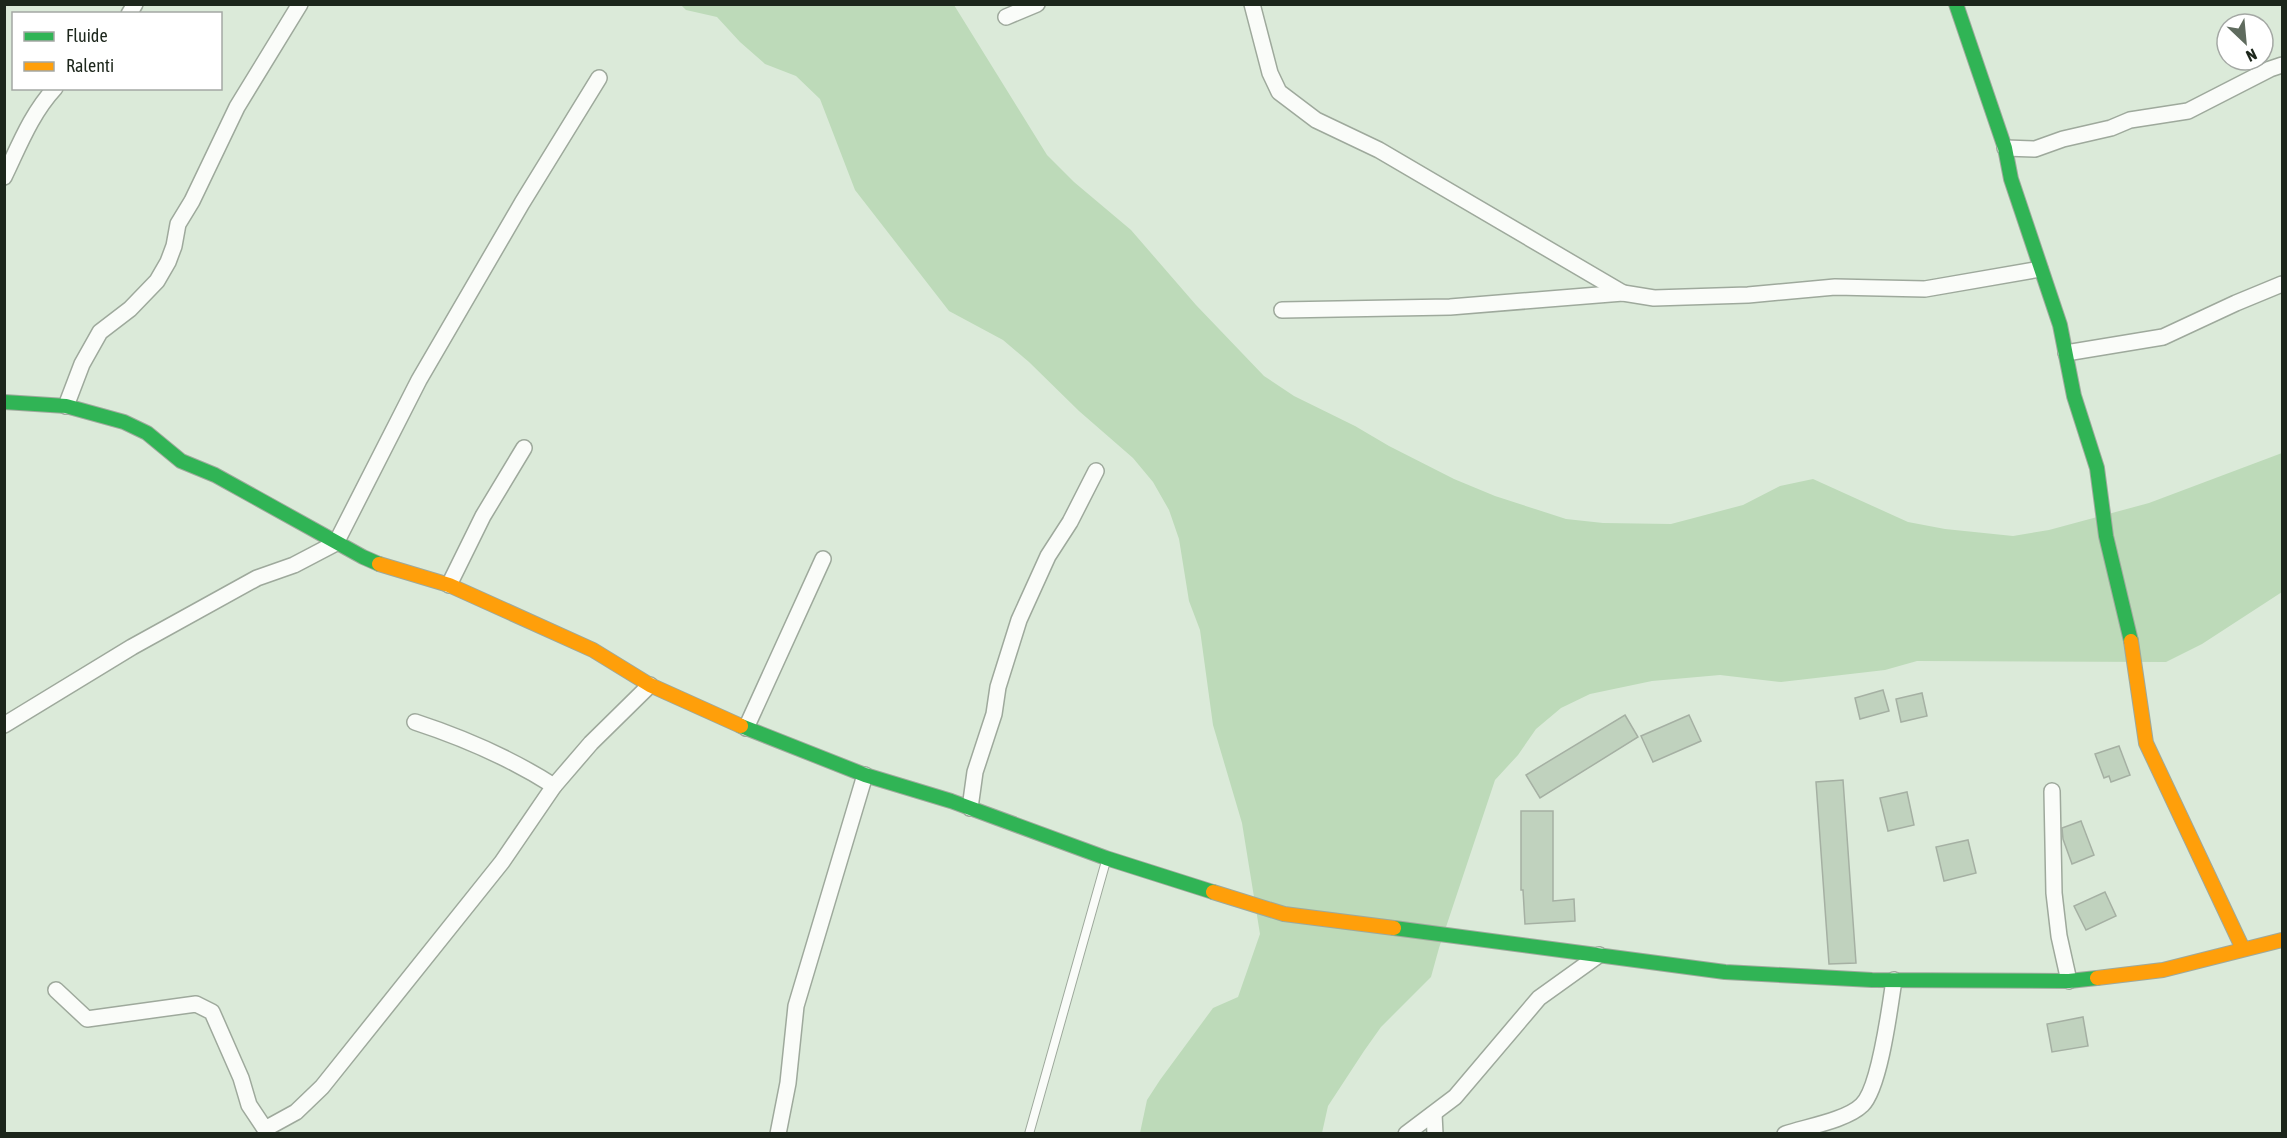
<svg xmlns="http://www.w3.org/2000/svg" width="2287" height="1138" viewBox="0 0 2287 1138" font-family="'Asap Condensed',sans-serif">
  <rect width="100%" height="100%" fill="#dbead9"/>
  <!-- green -->
  <path fill="#bddab9" d="M 681,5 L 954,5 L 1047,155 L 1074,182 L 1131,230 L 1196,305 L 1264,376 L 1294,396 L 1355,426 L 1389,446 L 1454,479 L 1495,496 L 1566,519 L 1603,523 L 1671,524 L 1743,505 L 1780,486 L 1813,479 L 1908,522 L 1945,529 L 2013,536 L 2049,530 L 2149,503 L 2282,453 L 2282,592 L 2202,644 L 2166,662 L 1917,661 L 1885,670 L 1781,682 L 1720,675 L 1652,681 L 1590,694 L 1561,708 L 1536,729 L 1518,755 L 1495,780 L 1439,948 L 1431,977 L 1381,1027 L 1364,1051 L 1328,1106 L 1322,1133 L 1140,1133 L 1147,1100 L 1160,1080 L 1213,1008 L 1238,997 L 1260,934 L 1242,823 L 1213,725 L 1200,630 L 1189,601 L 1179,539 L 1169,510 L 1153,482 L 1133,458 L 1079,411 L 1029,362 L 1003,340 L 949,311 L 855,190 L 820,99 L 796,76 L 765,64 L 740,42 L 717,17 L 686,10 Z"/>
  <!-- building -->
  <g fill="#c0d2be" stroke="#a5b0a3" stroke-width="1.5">
    <path d="M 1883,690 L 1889,711 L 1860,719 L 1855,698 Z"/>
    <path d="M 1922,693 L 1927,716 L 1901,722 L 1896,699 Z"/>
    <path d="M 1625,715 L 1638,737 L 1540,798 L 1526,775 Z"/>
    <path d="M 1689,715 L 1701,741 L 1653,762 L 1641,736 Z"/>
    <path d="M 2119,746 L 2130,775 L 2111,782 L 2109,776 L 2104,778 L 2095,754 Z"/>
    <path d="M 1843,780 L 1856,963 L 1829,964 L 1816,782 Z"/>
    <path d="M 1907,792 L 1914,825 L 1888,831 L 1880,798 Z"/>
    <path d="M 1521,811 L 1553,811 L 1553,901 L 1574,899 L 1575,921 L 1525,924 L 1523,890 L 1521,890 Z"/>
    <path d="M 2081,821 L 2094,855 L 2072,864 L 2063,839 L 2062,828 Z"/>
    <path d="M 1968,840 L 1976,873 L 1944,881 L 1936,847 Z"/>
    <path d="M 2105,892 L 2116,916 L 2086,930 L 2074,906 Z"/>
    <path d="M 2083,1017 L 2088,1046 L 2052,1052 L 2047,1024 Z"/>
  </g>
  <g fill="none" stroke-linecap="round" stroke-linejoin="round">
    <!-- lane casing -->
    <g stroke="#9ea99c" stroke-width="10">
      <path id="lane" d="M 1029,1134 L 1106,861"/>
    </g>
    <!-- street casing -->
    <g stroke="#9ea99c" stroke-width="18">
      <g id="street">
        <path d="M 1252,4 L 1270,73 L 1279,92 L 1316,120 L 1379,150 L 1623,293"/>
        <path d="M 129,14 L 135,4"/>
        <path d="M 1006,17 L 1037,4"/>
        <path d="M 2005,148 L 2035,149 L 2063,139 L 2111,128 L 2130,120 L 2188,111 L 2270,69 L 2282,65"/>
        <path d="M 4,177 C 19,146 31,114 55,88"/>
        <path d="M 1282,310 L 1450,307 L 1623,293 L 1654,298 L 1748,295 L 1835,287 L 1925,289 L 2040,269"/>
        <path d="M 2066,353 L 2163,337 L 2236,303 L 2282,284"/>
        <path d="M 66,406 L 82,364 L 100,332 L 130,309 L 157,281 L 168,262 L 174,246 L 178,224 L 192,201 L 237,107 L 300,4"/>
        <path d="M 449,585 L 483,516 L 524,448"/>
        <path d="M 415,722 C 464,738 510,758 554,786"/>
        <path d="M 4,725 L 132,647 L 257,578 L 294,565 L 336,543 L 419,380 L 522,203 L 599,78"/>
        <path d="M 746,728 L 823,559"/>
        <path d="M 2052,791 L 2054,893 L 2059,936 L 2069,981"/>
        <path d="M 970,808 L 975,772 L 994,714 L 998,687 L 1019,620 L 1048,556 L 1070,522 L 1096,471"/>
        <path d="M 56,990 L 87,1019 L 196,1004 L 212,1012 L 241,1078 L 249,1105 L 265,1129 L 296,1112 L 322,1087 L 502,862 L 554,786 L 591,743 L 650,685"/>
        <path d="M 1434,1114 L 1435,1134"/>
        <path d="M 778,1134 L 788,1083 L 796,1006 L 865,775"/>
        <path d="M 1406,1134 L 1455,1097 L 1539,998 L 1599,955"/>
        <path d="M 1785,1134 C 1806,1127 1847,1120 1862,1105 C 1880,1088 1890,1006 1894,980"/>
      </g>
    </g>
    <!-- fast casing -->
    <g stroke="#9ea99c" stroke-width="16">
      <g id="fast">
        <path d="M 1956,4 L 2005,148 L 2011,179 L 2060,325 L 2074,396 L 2097,468 L 2106,536 L 2131,641"/>
        <path d="M 4,402 L 66,406 L 124,422 L 147,433 L 181,461 L 215,475 L 363,557 L 379,564"/>
        <path d="M 741,726 L 865,775 L 951,801 L 1106,858 L 1213,892"/>
        <path d="M 1394,928 L 1725,972 L 1872,980 L 2069,981 L 2097,978"/>
      </g>
    </g>
    <!-- slow casing -->
    <g stroke="#9ea99c" stroke-width="16">
      <g id="slow">
        <path d="M 379,564 L 449,585 L 593,650 L 650,685 L 741,726"/>
        <path d="M 2131,641 L 2146,743 L 2243,949"/>
        <path d="M 1213,892 L 1284,914 L 1394,928"/>
        <path d="M 2097,978 L 2163,970 L 2282,940"/>
      </g>
    </g>
    <!-- lane -->
    <use href="#lane" stroke="#fafcf9" stroke-width="8"/>
    <!-- street -->
    <use href="#street" stroke="#fafcf9" stroke-width="15"/>
    <!-- fast -->
    <use href="#fast" stroke="#30b455" stroke-width="14"/>
    <!-- slow -->
    <use href="#slow" stroke="#ff9f0a" stroke-width="14"/>
  </g>
  <!-- border -->
  <rect width="2287" height="1138" fill="none" stroke="#1c261b" stroke-width="12"/>
  <!-- legend -->
  <rect x="12" y="12" width="210" height="78" fill="#ffffff" stroke="#a4a8a4" stroke-width="1.5"/>
  <rect x="24" y="32" width="30" height="9" fill="#30b455" stroke="#a4a8a4" stroke-width="1.5"/>
  <text x="66" y="42" font-size="18" fill="#1c261b">Fluide</text>
  <rect x="24" y="62" width="30" height="9" fill="#ff9f0a" stroke="#a4a8a4" stroke-width="1.5"/>
  <text x="66" y="72" font-size="18" fill="#1c261b">Ralenti</text>
  <!-- north arrow -->
  <g transform="translate(2245 42) rotate(154)"><circle r="28" fill="#ffffff" stroke="#a4a8a4" stroke-width="1.5"/>
  <path d="M0-4.5L10 22L0 15L-10 22Z" fill="#5f6b5e"/>
  <text y="-9" font-size="16" font-weight="bold" text-anchor="middle" fill="#1c261b">N</text>
  </g>
</svg>
